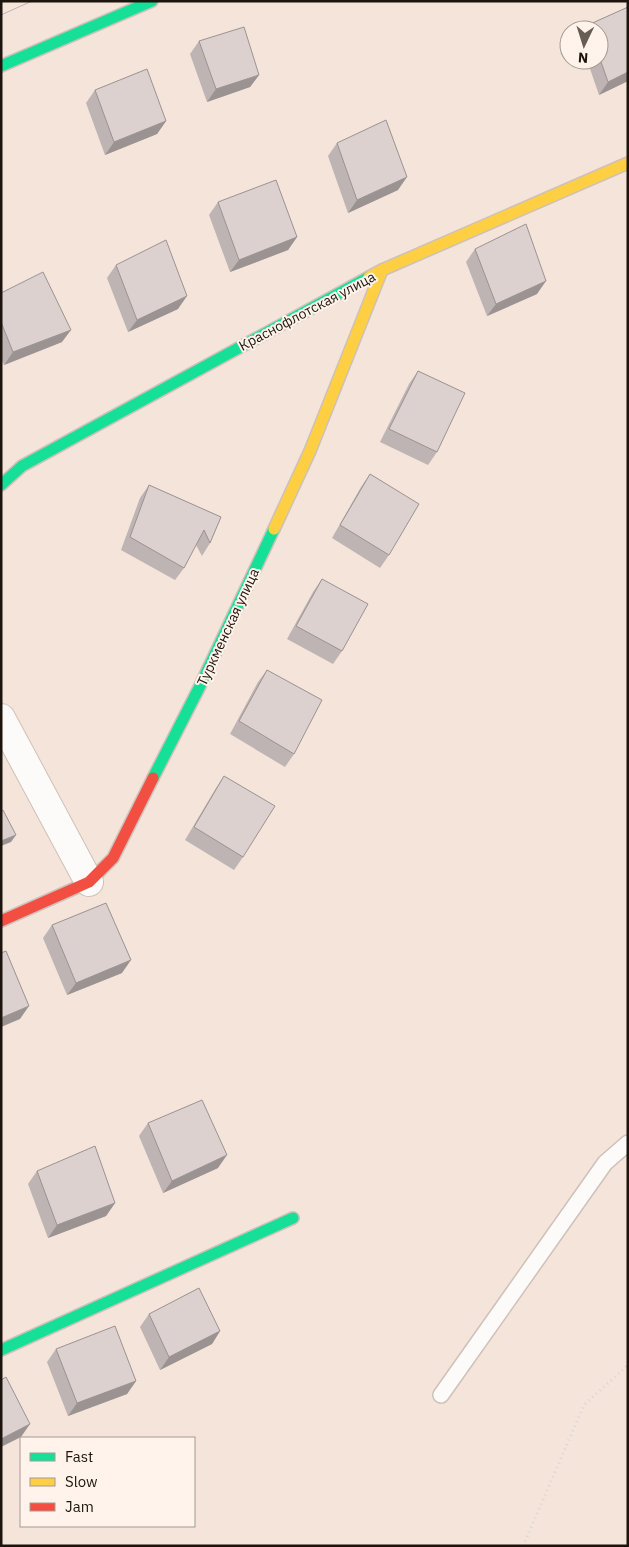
<svg xmlns="http://www.w3.org/2000/svg" width="629" height="1547" viewBox="0 0 629 1547" font-family="'IBM Plex Sans',sans-serif">
  <rect width="100%" height="100%" fill="#f4e4da"/>
  <g fill="none" stroke-linecap="round" stroke-linejoin="round">
    <!-- lane casing -->
    <g stroke="#cec1b9" stroke-width="18">
      <path id="lane" d="M 441,1395 L 605,1163 L 628,1143"/>
    </g>
    <!-- street casing -->
    <g stroke="#cec1b9" stroke-width="30">
      <path id="street" d="M 1,718 L 89,882"/>
    </g>
    <!-- fast casing -->
    <g stroke="#cec1b9" stroke-width="14">
      <g id="fast">
        <path d="M 1,66 L 152,1"/>
        <path d="M 1,485 L 22,466 L 369,277"/>
        <path d="M 153,778 L 199,688 L 274,529"/>
        <path d="M 1,1350 L 293,1218"/>
      </g>
    </g>
    <!-- slow casing -->
    <g stroke="#cec1b9" stroke-width="14">
      <g id="slow">
        <path d="M 369,277 L 382,270 L 628,163"/>
        <path d="M 274,529 L 310,451 L 382,270"/>
      </g>
    </g>
    <!-- jam casing -->
    <g stroke="#cec1b9" stroke-width="14">
      <path id="jam" d="M 1,921 L 89,882 L 113,858 L 153,778"/>
    </g>
    <!-- path -->
    <path stroke="#dad6d2" stroke-width="3" stroke-dasharray="1 4" stroke-linecap="butt" d="M 523,1546 L 584,1405 L 628,1365"/>
    <!-- lane -->
    <use href="#lane" stroke="#fdfbf9" stroke-width="15"/>
    <!-- street -->
    <use href="#street" stroke="#fdfbf9" stroke-width="28"/>
    <!-- fast -->
    <use href="#fast" stroke="#16e098" stroke-width="11"/>
    <!-- slow -->
    <use href="#slow" stroke="#ffcf43" stroke-width="11"/>
    <!-- jam -->
    <use href="#jam" stroke="#f24e42" stroke-width="11"/>
    <!-- tram -->
    <path stroke="#b8b5b3" stroke-width="1" d="M 1,15 L 32,1"/>
  </g>
  <!-- wall -->
  <g fill="#beb4b3">
    <path d="M 628,7 L 628,81 L 599,95 L 587,60 L 599,60 L 599,30 L 584,30 L 588,25 Z"/>
    <path d="M 199,41 L 259,75 L 250,87 L 207,102 L 190,54 Z"/>
    <path d="M 95,90 L 166,121 L 157,134 L 105,155 L 86,103 Z"/>
    <path d="M 337,143 L 398,190 L 348,213 L 328,156 Z"/>
    <path d="M 218,202 L 297,237 L 288,250 L 230,272 L 209,215 Z"/>
    <path d="M 475,249 L 537,294 L 487,316 L 466,262 Z"/>
    <path d="M 116,265 L 178,309 L 128,332 L 107,278 Z"/>
    <path d="M 1,293 L 62,342 L 4,365 L 1,358 Z"/>
    <path d="M 418,371 L 437,452 L 428,465 L 380,442 L 409,384 Z"/>
    <path d="M 370,474 L 389,555 L 380,568 L 332,538 L 361,487 Z"/>
    <path d="M 149,485 L 221,517 L 210,543 L 202,556 L 196,545 L 184,568 L 175,580 L 121,550 L 140,498 Z"/>
    <path d="M 322,579 L 342,651 L 333,664 L 287,639 L 313,592 Z"/>
    <path d="M 267,670 L 294,754 L 285,767 L 230,734 L 258,682 Z"/>
    <path d="M 224,776 L 243,857 L 234,870 L 185,840 L 216,788 Z"/>
    <path d="M 52,925 L 122,973 L 67,995 L 43,938 Z"/>
    <path d="M 148,1123 L 218,1168 L 163,1193 L 139,1136 Z"/>
    <path d="M 37,1171 L 115,1203 L 106,1216 L 48,1238 L 28,1184 Z"/>
    <path d="M 149,1314 L 220,1331 L 212,1344 L 160,1370 L 140,1327 Z"/>
    <path d="M 56,1349 L 136,1381 L 127,1394 L 68,1416 L 47,1362 Z"/>
  </g>
  <!-- shaded-wall -->
  <g fill="#9b9292">
    <path d="M 628,72 L 628,81 L 599,95 L 608,82 Z"/>
    <path d="M 259,75 L 250,87 L 207,102 L 216,89 Z"/>
    <path d="M 166,121 L 157,134 L 105,155 L 114,142 Z"/>
    <path d="M 407,177 L 398,190 L 348,213 L 357,200 Z"/>
    <path d="M 297,237 L 288,250 L 230,272 L 239,260 Z"/>
    <path d="M 546,281 L 537,294 L 487,316 L 496,304 Z"/>
    <path d="M 187,296 L 178,309 L 128,332 L 137,320 Z"/>
    <path d="M 71,330 L 62,342 L 4,365 L 13,352 Z"/>
    <path d="M 16,835 L 11,842 L 1,846 L 1,841 Z"/>
    <path d="M 131,960 L 122,973 L 67,995 L 76,983 Z"/>
    <path d="M 29,1006 L 20,1019 L 1,1027 L 1,1018 Z"/>
    <path d="M 227,1155 L 218,1168 L 163,1193 L 172,1181 Z"/>
    <path d="M 115,1203 L 106,1216 L 48,1238 L 57,1225 Z"/>
    <path d="M 220,1331 L 212,1344 L 160,1370 L 169,1357 Z"/>
    <path d="M 136,1381 L 127,1394 L 68,1416 L 77,1403 Z"/>
    <path d="M 30,1424 L 21,1437 L 1,1447 L 1,1439 Z"/>
  </g>
  <!-- building -->
  <g fill="#ddd1d0" stroke="#9b9292">
    <path d="M 628,7 L 628,72 L 608,82 L 599,56 L 599,30 L 590,30 L 588,25 Z"/>
    <path d="M 244,27 L 259,75 L 216,89 L 199,41 Z"/>
    <path d="M 147,69 L 166,121 L 114,142 L 95,90 Z"/>
    <path d="M 386,120 L 407,177 L 357,200 L 337,143 Z"/>
    <path d="M 276,180 L 297,237 L 239,260 L 218,202 Z"/>
    <path d="M 526,224 L 546,281 L 496,304 L 475,249 Z"/>
    <path d="M 166,240 L 187,296 L 137,320 L 116,265 Z"/>
    <path d="M 43,272 L 71,330 L 13,352 L 1,322 L 1,293 Z"/>
    <path d="M 418,371 L 465,393 L 437,452 L 389,429 Z"/>
    <path d="M 370,474 L 419,504 L 389,555 L 340,525 Z"/>
    <path d="M 149,485 L 221,517 L 210,543 L 204,530 L 184,568 L 130,537 Z"/>
    <path d="M 322,579 L 368,604 L 342,651 L 296,626 Z"/>
    <path d="M 267,670 L 322,700 L 294,754 L 239,721 Z"/>
    <path d="M 224,776 L 275,806 L 243,857 L 194,827 Z"/>
    <path d="M 3,810 L 16,835 L 1,841 L 1,811 Z"/>
    <path d="M 106,903 L 131,960 L 76,983 L 52,925 Z"/>
    <path d="M 6,951 L 29,1006 L 1,1018 L 1,953 Z"/>
    <path d="M 202,1100 L 227,1155 L 172,1181 L 148,1123 Z"/>
    <path d="M 95,1146 L 115,1203 L 57,1225 L 37,1171 Z"/>
    <path d="M 199,1288 L 220,1331 L 169,1357 L 149,1314 Z"/>
    <path d="M 115,1326 L 136,1381 L 77,1403 L 56,1349 Z"/>
    <path d="M 6,1377 L 30,1424 L 1,1439 L 1,1380 Z"/>
  </g>
  <g text-anchor="middle" stroke-width="4" stroke-linejoin="round" paint-order="stroke">
    <!-- street labels -->
    <g font-size="14" fill="#1d140d" stroke="#fff3eb">
      <text transform="translate(307 311) rotate(-28)" y="5">Краснофлотская улица</text>
      <text transform="translate(228 627) rotate(-65)" y="5">Туркменская улица</text>
    </g>
  </g>
  <!-- border -->
  <rect width="629" height="1547" fill="none" stroke="#1d140d" stroke-width="5"/>
  <!-- legend -->
  <rect x="20" y="1437" width="175" height="90" fill="#fff3eb" stroke="#a59a92"/>
  <rect x="30" y="1453" width="25" height="8" fill="#16e098" stroke="#a59a92"/>
  <text x="65" y="1462" font-size="15" fill="#1d140d">Fast</text>
  <rect x="30" y="1478" width="25" height="8" fill="#ffcf43" stroke="#a59a92"/>
  <text x="65" y="1487" font-size="15" fill="#1d140d">Slow</text>
  <rect x="30" y="1503" width="25" height="8" fill="#f24e42" stroke="#a59a92"/>
  <text x="65" y="1512" font-size="15" fill="#1d140d">Jam</text>
  <!-- north arrow -->
  <g transform="translate(584 45) rotate(184)"><circle r="24" fill="#fff3eb" stroke="#a59a92"/>
  <path d="M0-4L9 19L0 12L-9 19Z" fill="#685d55"/>
  <text y="-8" font-size="14" font-weight="bold" text-anchor="middle" fill="#1d140d">N</text>
  </g>
</svg>
